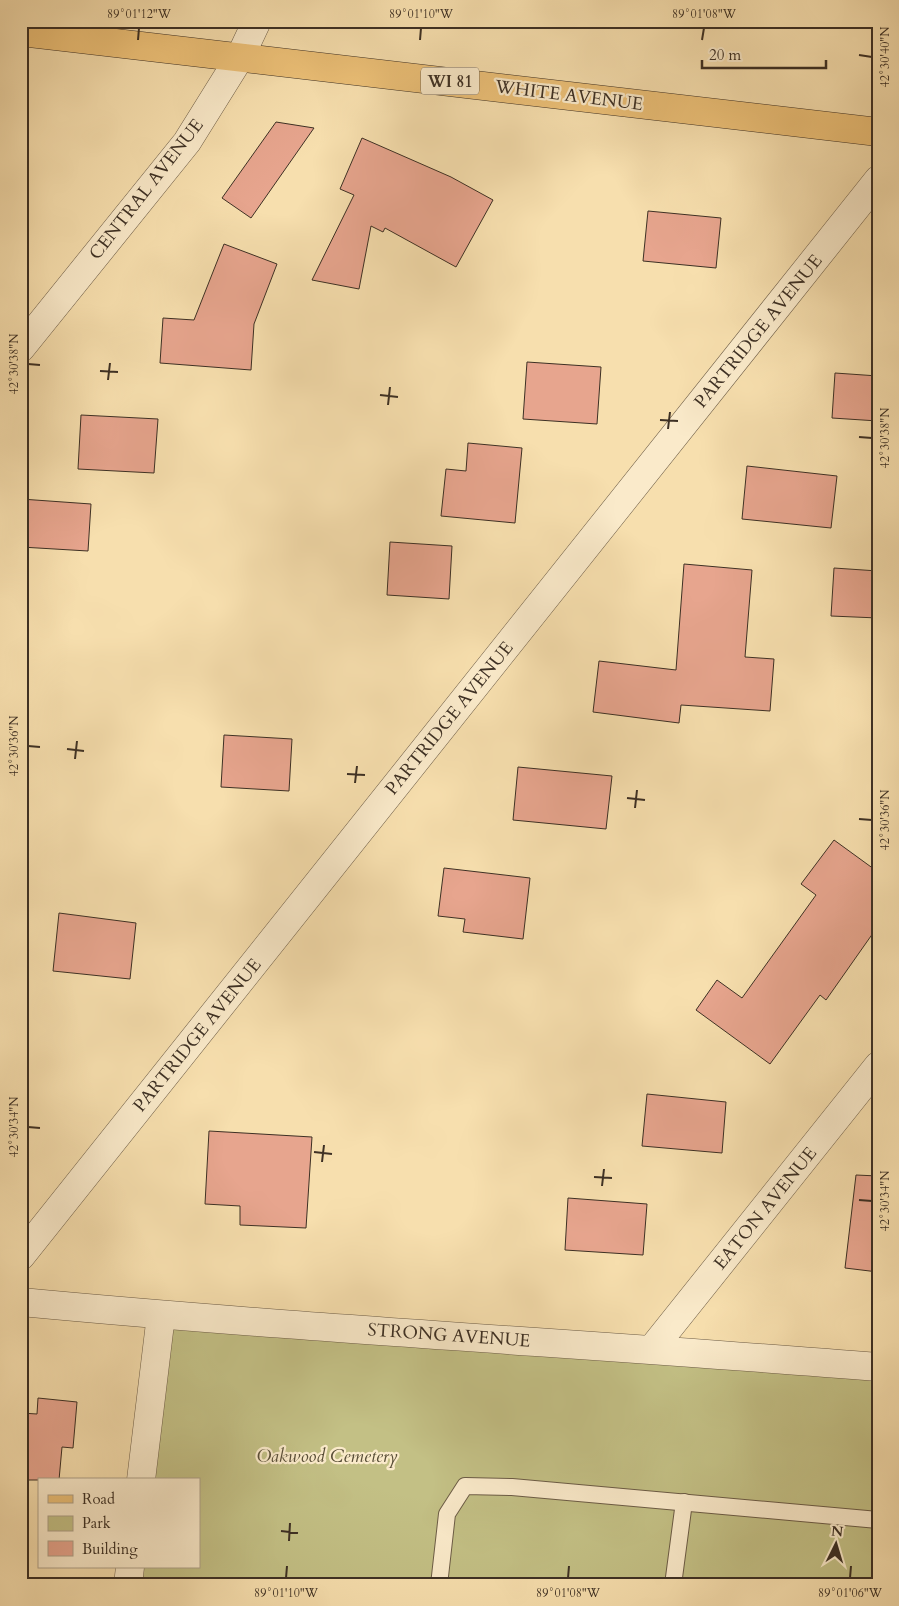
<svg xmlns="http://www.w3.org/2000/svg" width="899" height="1606" viewBox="0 0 899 1606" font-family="Cardo,serif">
  <rect width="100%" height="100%" fill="#f7dfae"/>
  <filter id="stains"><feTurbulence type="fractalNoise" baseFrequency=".004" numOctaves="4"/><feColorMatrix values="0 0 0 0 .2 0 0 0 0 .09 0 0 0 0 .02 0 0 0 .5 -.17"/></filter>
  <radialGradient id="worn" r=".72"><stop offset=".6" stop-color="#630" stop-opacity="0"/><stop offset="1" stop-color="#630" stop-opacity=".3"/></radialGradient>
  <!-- green -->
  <path fill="#c3c085" stroke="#807854" d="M 161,1315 L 878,1367 L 878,1585 L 136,1585 L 137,1567 L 199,1567 L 199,1480 L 146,1480 Z"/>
  <!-- building -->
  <g fill="#e7a58e" stroke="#3d3024">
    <path d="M 276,122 L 314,128 L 251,218 L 222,198 Z"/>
    <path d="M 362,138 L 451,177 L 493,200 L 456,267 L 385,228 L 383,232 L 371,226 L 359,289 L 312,280 L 354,195 L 340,189 Z"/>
    <path d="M 648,211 L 721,218 L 716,268 L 643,261 Z"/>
    <path d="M 224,244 L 277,264 L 254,324 L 251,370 L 160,363 L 163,318 L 194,320 Z"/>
    <path d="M 527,362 L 601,367 L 597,424 L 523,419 Z"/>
    <path d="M 835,373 L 878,376 L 878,421 L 832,418 Z"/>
    <path d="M 81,415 L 158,419 L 154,473 L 78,469 Z"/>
    <path d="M 468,443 L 522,448 L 515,523 L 441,516 L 446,469 L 466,471 Z"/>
    <path d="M 747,466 L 837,476 L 831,528 L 742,519 Z"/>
    <path d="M 21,499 L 91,504 L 88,551 L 21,547 Z"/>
    <path d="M 390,542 L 452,546 L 449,599 L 387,595 Z"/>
    <path d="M 684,564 L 752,570 L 745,657 L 774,659 L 770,711 L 681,705 L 679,723 L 593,712 L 599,661 L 676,670 Z"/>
    <path d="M 834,568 L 878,571 L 878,618 L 831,616 Z"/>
    <path d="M 224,735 L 292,739 L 289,791 L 221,787 Z"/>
    <path d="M 518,767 L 612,776 L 606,829 L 513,820 Z"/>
    <path d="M 834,840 L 878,872 L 878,926 L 826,1000 L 820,995 L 770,1064 L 696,1010 L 717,980 L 742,998 L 816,895 L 801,884 Z"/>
    <path d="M 444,868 L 530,878 L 523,939 L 463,932 L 465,919 L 438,916 Z"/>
    <path d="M 59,913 L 136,923 L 130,979 L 53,971 Z"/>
    <path d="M 647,1094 L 726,1102 L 722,1153 L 642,1146 Z"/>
    <path d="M 209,1131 L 312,1137 L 306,1228 L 240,1225 L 240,1206 L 205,1204 Z"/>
    <path d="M 856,1175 L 878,1176 L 878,1272 L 845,1268 Z"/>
    <path d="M 568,1198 L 647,1204 L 643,1255 L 565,1250 Z"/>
    <path d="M 38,1398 L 77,1402 L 73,1448 L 62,1447 L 59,1480 L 21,1480 L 21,1413 L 37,1414 Z"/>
  </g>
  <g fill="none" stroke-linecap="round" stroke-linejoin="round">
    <!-- service casing -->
    <g stroke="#6c5c46" stroke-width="18">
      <g id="service">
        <path d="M 439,1585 L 447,1514 L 465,1486 L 512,1487 L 878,1520"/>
        <path d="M 673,1585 L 684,1502"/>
      </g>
    </g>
    <!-- minor casing -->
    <g stroke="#6c5c46" stroke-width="29">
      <g id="minor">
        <path d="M 21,348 L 187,142 L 240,57 L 257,21"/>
        <path d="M 21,1256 L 878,180"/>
        <path d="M 21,1302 C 306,1329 592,1344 878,1367"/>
        <path d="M 652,1349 L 878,1066"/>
        <path d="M 141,1480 L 161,1315"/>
        <path d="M 128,1585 L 130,1567"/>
      </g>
    </g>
    <!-- primary casing -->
    <g stroke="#3d3024" stroke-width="29">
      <path id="primary" d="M 21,32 L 878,132"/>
    </g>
    <!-- service -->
    <use href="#service" stroke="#faeaca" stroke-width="16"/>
    <!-- minor -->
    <use href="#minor" stroke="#faeaca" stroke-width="28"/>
    <!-- primary -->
    <use href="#primary" stroke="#ecc077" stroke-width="28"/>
  </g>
  <!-- ticks -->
  <path fill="none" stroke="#3d3024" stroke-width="2" d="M 138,40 L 139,28M 420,40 L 421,28M 702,40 L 704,28M 859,55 L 872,57M 28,364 L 40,365M 100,371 L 118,372M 108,380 L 110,363M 380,395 L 398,397M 388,405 L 390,387M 660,420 L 678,421M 668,429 L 670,412M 859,437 L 872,438M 28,746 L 40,747M 67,749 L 84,751M 75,759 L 77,741M 347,774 L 365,775M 355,783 L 357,766M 627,798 L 645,800M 635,808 L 637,790M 859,819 L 872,820M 28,1127 L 40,1128M 314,1152 L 332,1154M 322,1162 L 324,1145M 594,1177 L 612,1178M 602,1186 L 604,1169M 859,1200 L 872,1201M 281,1531 L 298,1533M 289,1541 L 290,1523M 286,1578 L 287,1566M 568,1578 L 569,1566M 850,1578 L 851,1566"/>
  <g text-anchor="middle" stroke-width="4.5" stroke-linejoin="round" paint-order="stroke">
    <!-- shield labels -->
    <rect fill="#faeaca" stroke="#766856" stroke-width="1" x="421" y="67.5" width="58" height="27" rx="4"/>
    <g font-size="16" font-weight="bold" fill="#3d3024">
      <text x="450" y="87">WI 81</text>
    </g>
    <!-- street labels -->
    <g font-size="18" fill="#3d3024" stroke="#faeaca">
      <text transform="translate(569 95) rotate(7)" y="6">WHITE AVENUE</text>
      <text transform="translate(146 189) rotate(-52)" y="6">CENTRAL AVENUE</text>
      <text transform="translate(758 331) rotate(-51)" y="6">PARTRIDGE AVENUE</text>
      <text transform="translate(449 718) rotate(-51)" y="6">PARTRIDGE AVENUE</text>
      <text transform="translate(197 1035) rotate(-51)" y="6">PARTRIDGE AVENUE</text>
      <text transform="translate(765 1208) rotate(-51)" y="6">EATON AVENUE</text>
      <text transform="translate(449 1335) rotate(4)" y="6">STRONG AVENUE</text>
    </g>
    <!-- park labels -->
    <g font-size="18" font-style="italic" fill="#584d37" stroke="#faeaca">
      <text x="327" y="1462">Oakwood Cemetery</text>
    </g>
  </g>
  <!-- margin -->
  <rect width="899" height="1606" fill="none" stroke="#f7dfae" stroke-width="55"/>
  <!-- legend -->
  <rect x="38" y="1478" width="162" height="90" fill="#faeaca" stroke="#aea088"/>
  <rect x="48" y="1495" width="25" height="8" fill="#ecc077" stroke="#aea088"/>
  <text x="82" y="1504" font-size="15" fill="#3d3024">Road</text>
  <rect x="48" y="1516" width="25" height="15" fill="#c3c085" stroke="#aea088"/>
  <text x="82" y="1528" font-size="15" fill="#3d3024">Park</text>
  <rect x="48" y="1541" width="25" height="15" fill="#e7a58e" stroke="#aea088"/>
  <text x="82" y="1554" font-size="15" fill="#3d3024">Building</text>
  <!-- north arrow -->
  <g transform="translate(836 1544) rotate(5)" stroke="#faeaca" stroke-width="4" paint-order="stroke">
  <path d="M0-4L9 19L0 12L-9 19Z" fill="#3d3024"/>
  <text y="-8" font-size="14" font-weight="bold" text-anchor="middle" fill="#3d3024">N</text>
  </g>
  <!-- scale -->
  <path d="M702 60v8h124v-8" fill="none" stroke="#3d3024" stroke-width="2.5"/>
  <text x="709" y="60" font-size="15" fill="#3d3024" stroke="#faeaca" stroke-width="4" paint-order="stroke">20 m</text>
  <rect x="28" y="28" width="844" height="1550" fill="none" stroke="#3d3024" stroke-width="2"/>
  <g font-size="12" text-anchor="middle" fill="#3d3024">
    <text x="139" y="18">89°01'12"W</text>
    <text x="421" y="18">89°01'10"W</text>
    <text x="704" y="18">89°01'08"W</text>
    <text transform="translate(885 57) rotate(-90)" y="4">42°30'40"N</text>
    <text transform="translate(14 364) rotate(-90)" y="4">42°30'38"N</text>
    <text transform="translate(885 438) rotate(-90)" y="4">42°30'38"N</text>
    <text transform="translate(14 746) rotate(-90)" y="4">42°30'36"N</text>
    <text transform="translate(885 820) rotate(-90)" y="4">42°30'36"N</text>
    <text transform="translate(14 1127) rotate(-90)" y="4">42°30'34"N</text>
    <text transform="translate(885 1201) rotate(-90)" y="4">42°30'34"N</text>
    <text x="286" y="1597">89°01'10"W</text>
    <text x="568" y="1597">89°01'08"W</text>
    <text x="850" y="1597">89°01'06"W</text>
  </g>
  <rect width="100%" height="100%" filter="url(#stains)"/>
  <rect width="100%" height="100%" fill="url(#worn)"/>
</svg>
